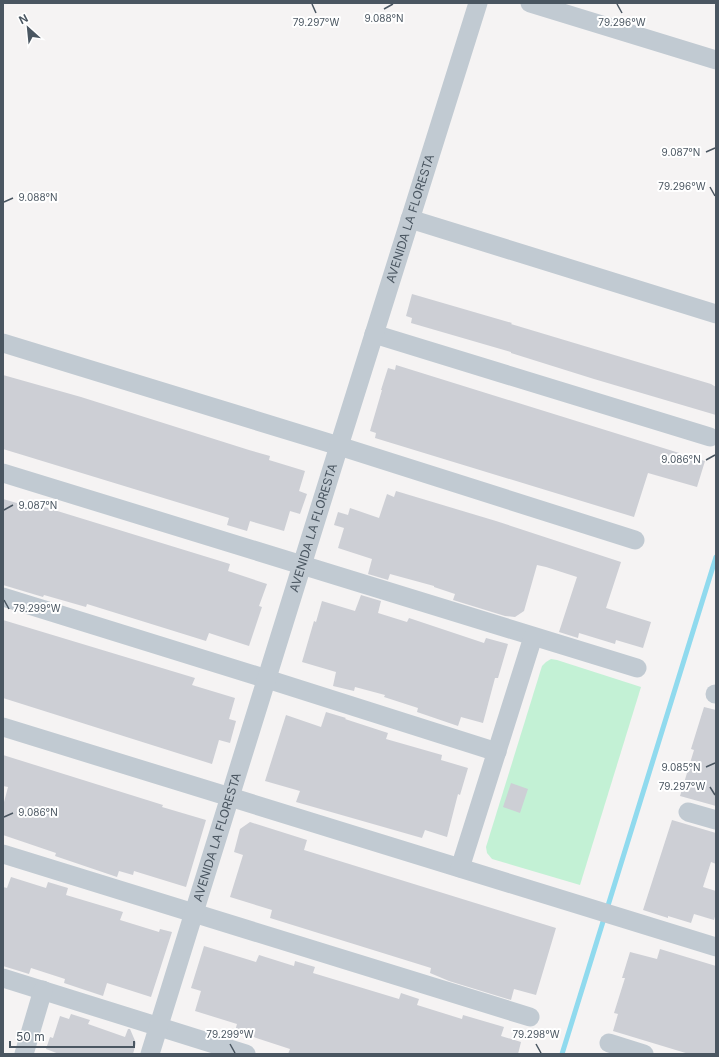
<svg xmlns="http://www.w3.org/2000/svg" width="719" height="1057" viewBox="0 0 719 1057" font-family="Inter,sans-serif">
  <rect width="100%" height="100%" fill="#f5f3f3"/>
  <!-- green -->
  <path fill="#c3f1d5" d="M 551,659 L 557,660 L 641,687 L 580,885 L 492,859 L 487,853 L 486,847 L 542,666 L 546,662 Z"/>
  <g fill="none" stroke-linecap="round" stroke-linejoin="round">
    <!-- stream -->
    <path stroke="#90daee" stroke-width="5" d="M 562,1054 L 716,557"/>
  </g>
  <!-- building -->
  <g fill="#cdcfd5">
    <path d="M 412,294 L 512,323 L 511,324 L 711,384 L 716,387 L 716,415 L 594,379 L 511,353 L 511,352 L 411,323 L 412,318 L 406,316 Z"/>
    <path d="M 396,365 L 705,461 L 697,487 L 648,473 L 634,517 L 375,438 L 376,433 L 370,431 L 382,390 L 381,390 L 388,368 L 395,370 Z"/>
    <path d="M 3,375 L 81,397 L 249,450 L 270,456 L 269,460 L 305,471 L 299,491 L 307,494 L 300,514 L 290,511 L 284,531 L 250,521 L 247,531 L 227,525 L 229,518 L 3,449 Z"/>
    <path d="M 396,491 L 496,521 L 621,562 L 606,608 L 651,622 L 643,648 L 616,640 L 615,644 L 579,633 L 578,638 L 559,632 L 577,577 L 546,567 L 537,565 L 524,611 L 515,617 L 505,616 L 453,600 L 455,594 L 434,587 L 434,586 L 390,574 L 388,580 L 368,574 L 372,559 L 338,548 L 344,528 L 334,525 L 338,512 L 348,515 L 350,508 L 379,518 L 387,494 L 394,497 Z"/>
    <path d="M 3,499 L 27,506 L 28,502 L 230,564 L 228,571 L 267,584 L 259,606 L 262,607 L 249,646 L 209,633 L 206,641 L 87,604 L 86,607 L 44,595 L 43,597 L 3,585 Z"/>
    <path d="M 361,595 L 381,601 L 378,613 L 407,622 L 409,618 L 484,643 L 486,638 L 508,644 L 498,678 L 495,678 L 483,723 L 461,717 L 458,726 L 417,712 L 418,708 L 384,697 L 385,695 L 355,687 L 354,691 L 333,686 L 336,672 L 302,662 L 314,621 L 316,622 L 322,601 L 355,611 Z"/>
    <path d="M 3,620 L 195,678 L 192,685 L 235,698 L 229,719 L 236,721 L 230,743 L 219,740 L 212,764 L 3,698 Z"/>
    <path d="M 704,707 L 716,710 L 716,806 L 680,796 L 694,750 L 691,749 Z"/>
    <path d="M 326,712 L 346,718 L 345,719 L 388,733 L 386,739 L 442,755 L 441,760 L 468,768 L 460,795 L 458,794 L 447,837 L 425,830 L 422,838 L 296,802 L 300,791 L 265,781 L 286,715 L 321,727 Z"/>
    <path d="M 3,755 L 163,805 L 162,807 L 206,820 L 186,887 L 134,871 L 133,875 L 119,871 L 117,877 L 55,856 L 56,853 L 3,835 L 3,806 L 8,787 L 3,786 Z"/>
    <path d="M 511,783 L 528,789 L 520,813 L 503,807 Z"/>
    <path d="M 672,820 L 716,833 L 716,864 L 711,862 L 703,887 L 716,891 L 716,913 L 714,920 L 694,914 L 691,923 L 668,916 L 668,918 L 643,910 Z"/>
    <path d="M 250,822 L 307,840 L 304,850 L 556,928 L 536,995 L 514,989 L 511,1000 L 449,981 L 430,973 L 431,968 L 270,918 L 272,910 L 230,897 L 243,855 L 234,852 L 240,829 Z"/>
    <path d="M 11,877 L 46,888 L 48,882 L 68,888 L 66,895 L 123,912 L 120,920 L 159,932 L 160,929 L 172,932 L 151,997 L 107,983 L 103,996 L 64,983 L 65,979 L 31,968 L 29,974 L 3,966 L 3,887 L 7,888 Z"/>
    <path d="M 204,946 L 256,962 L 259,955 L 294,966 L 295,961 L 315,967 L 313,973 L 399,999 L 401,993 L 419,999 L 417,1005 L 462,1019 L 463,1015 L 504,1027 L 501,1036 L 521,1042 L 518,1054 L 288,1054 L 290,1049 L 235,1031 L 237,1024 L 195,1011 L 201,991 L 191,988 Z"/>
    <path d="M 660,949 L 716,966 L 716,1054 L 689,1054 L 613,1031 L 618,1014 L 614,1013 L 625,978 L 622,978 L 630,952 L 657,959 Z"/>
    <path d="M 71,1014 L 90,1020 L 88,1024 L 125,1037 L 128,1029 L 130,1029 L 136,1043 L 133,1054 L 59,1054 L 46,1049 L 50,1037 L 53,1038 L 60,1016 L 69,1019 Z"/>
  </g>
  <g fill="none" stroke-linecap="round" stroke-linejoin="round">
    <!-- minor -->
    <g stroke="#c1cad2" stroke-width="19">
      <path d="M 530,3 L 716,60"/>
      <path d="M 410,219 L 716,314"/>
      <path d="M 374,334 L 710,437"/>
      <path d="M 3,343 L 339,446 L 635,540"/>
      <path d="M 3,473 L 637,668"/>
      <path d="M 3,597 L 267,679 L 497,752"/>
      <path d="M 715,694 L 716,694"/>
      <path d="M 3,727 L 716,947"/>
      <path d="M 688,812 L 716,820"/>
      <path d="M 3,854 L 530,1017"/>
      <path d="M 460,868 L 533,637"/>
      <path d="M 3,978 L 246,1054"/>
      <path d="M 609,1043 L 644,1054"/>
      <path d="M 24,1054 L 43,990"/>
      <path id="s1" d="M 150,1054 L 339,446 L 478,3"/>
    </g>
  </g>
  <!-- ticks -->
  <path fill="none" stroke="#4a5661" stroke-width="1.5" d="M 312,4 L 316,13M 617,4 L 622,13M 384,9 L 393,4M 706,152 L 715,148M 710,187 L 715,196M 4,202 L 13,198M 706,460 L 715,455M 4,510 L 13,505M 4,600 L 9,609M 706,767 L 715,763M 710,787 L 715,795M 4,817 L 13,813M 230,1044 L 235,1053M 536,1044 L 541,1053"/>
  <g text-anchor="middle" stroke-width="4" stroke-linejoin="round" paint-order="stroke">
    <!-- street labels -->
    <g font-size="12" fill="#4a5661" stroke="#fff">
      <text dy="4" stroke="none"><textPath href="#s1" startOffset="875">AVENIDA LA FLORESTA</textPath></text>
      <text dy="4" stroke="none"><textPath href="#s1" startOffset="551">AVENIDA LA FLORESTA</textPath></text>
      <text dy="4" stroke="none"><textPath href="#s1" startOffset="227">AVENIDA LA FLORESTA</textPath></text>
    </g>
  </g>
  <g font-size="10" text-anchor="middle" fill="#4a5661" stroke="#fff" stroke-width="4" stroke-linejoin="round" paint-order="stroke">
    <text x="384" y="22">9.088°N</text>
    <text x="316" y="26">79.297°W</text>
    <text x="622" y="26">79.296°W</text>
    <text x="681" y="156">9.087°N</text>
    <text x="682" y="190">79.296°W</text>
    <text x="38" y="201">9.088°N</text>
    <text x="681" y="463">9.086°N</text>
    <text x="38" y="509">9.087°N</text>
    <text x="37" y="612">79.299°W</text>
    <text x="681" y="771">9.085°N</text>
    <text x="682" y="790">79.297°W</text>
    <text x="38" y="816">9.086°N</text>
    <text x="230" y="1038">79.299°W</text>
    <text x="536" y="1038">79.298°W</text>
  </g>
  <!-- border -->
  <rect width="719" height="1057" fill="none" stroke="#4a5661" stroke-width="8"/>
  <!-- north arrow -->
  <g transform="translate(28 28) rotate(333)" stroke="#ffffff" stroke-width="3" paint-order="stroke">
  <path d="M0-3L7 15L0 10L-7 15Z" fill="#4a5661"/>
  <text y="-6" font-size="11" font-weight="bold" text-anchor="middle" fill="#4a5661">N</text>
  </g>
  <!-- scale -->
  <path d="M10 1041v6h124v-6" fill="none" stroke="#4a5661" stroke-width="2"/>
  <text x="16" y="1041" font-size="12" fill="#4a5661" stroke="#ffffff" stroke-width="3" paint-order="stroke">50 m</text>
</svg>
